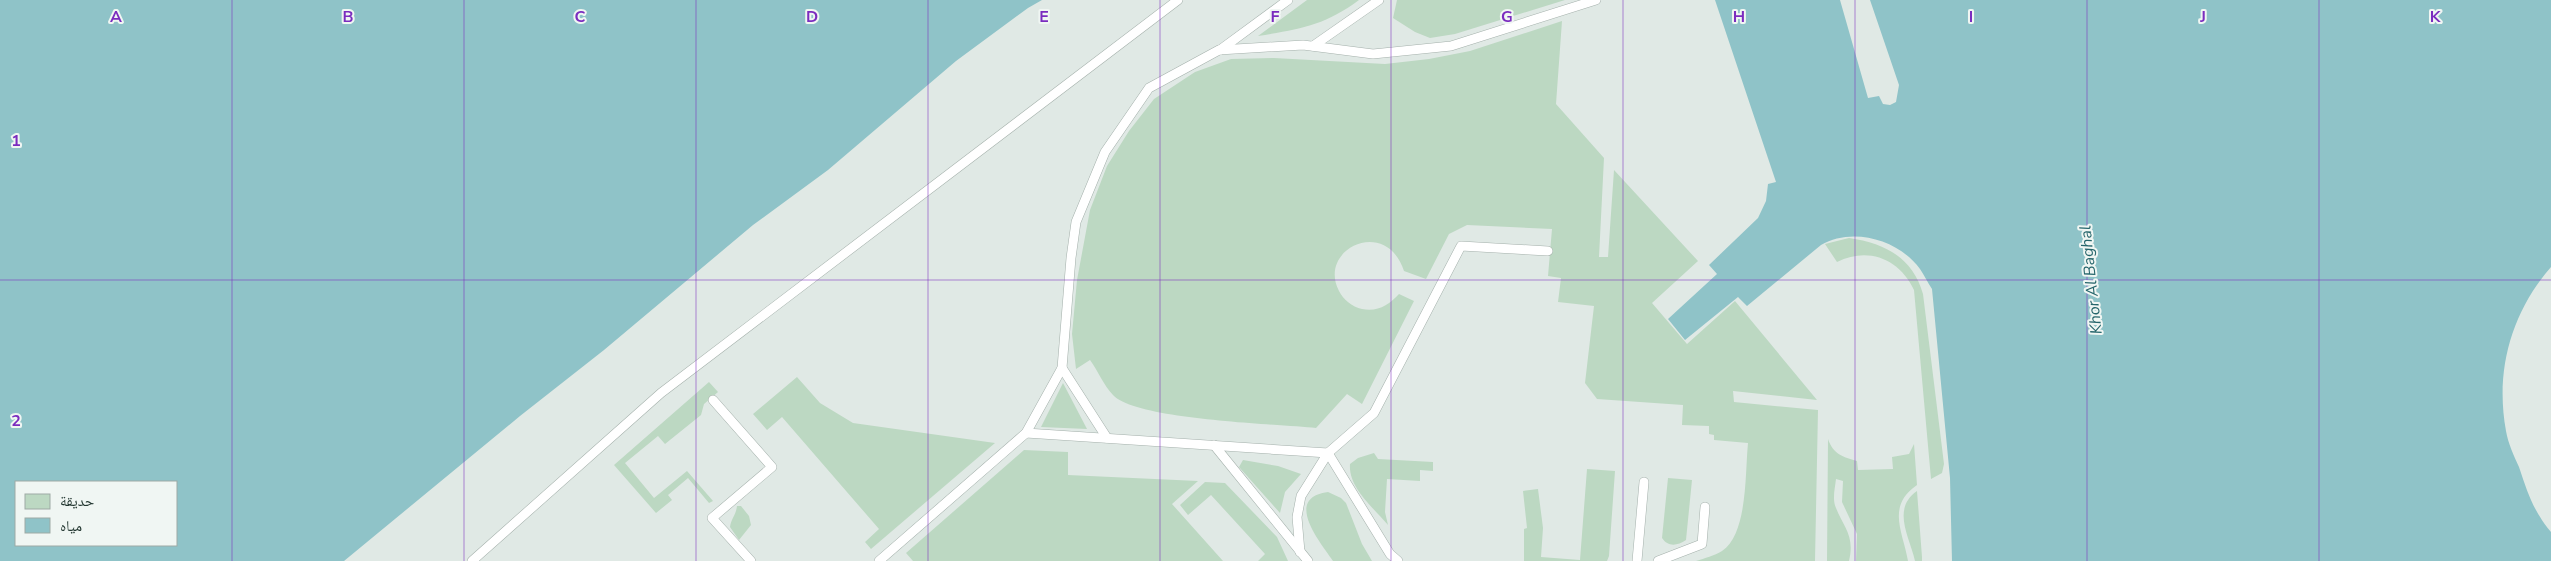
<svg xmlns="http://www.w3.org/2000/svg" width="2551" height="561" viewBox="0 0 2551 561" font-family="'Nunito Sans','Noto Naskh Arabic',sans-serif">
  <rect width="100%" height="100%" fill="#e0e9e5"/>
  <!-- green -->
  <g fill="#bcd8c2">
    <path d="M 1307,0 L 1359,0 C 1324,26 1300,29 1258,36 Z"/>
    <path d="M 1397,0 L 1565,0 L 1455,34 L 1430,38 L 1415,32 L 1393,18 Z"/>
    <path d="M 1562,21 L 1556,104 L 1604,158 L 1599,257 L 1608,257 L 1614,170 L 1698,261 L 1652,303 L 1687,344 L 1735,301 L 1817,400 L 1733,391 L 1734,402 L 1818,410 L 1815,561 L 1696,561 C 1705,558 1714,556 1722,551 C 1748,534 1745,472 1748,443 L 1714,440 L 1714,435 L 1709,434 L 1709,426 L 1682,425 L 1683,405 L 1597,399 L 1585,383 L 1594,306 L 1558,302 L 1561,278 L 1548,276 L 1552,229 L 1467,225 L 1449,234 L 1426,279 L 1404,271 C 1386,216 1317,249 1339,291 C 1343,299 1352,307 1362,309 C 1378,312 1389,305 1399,294 L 1414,301 L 1362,404 L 1347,394 L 1316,428 C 1277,424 1136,420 1113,395 C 1104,386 1098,371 1090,360 L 1076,369 L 1072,334 L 1077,280 L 1090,210 L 1107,166 L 1129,131 L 1154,99 L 1195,72 L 1231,59 L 1274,58 L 1385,64 L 1429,59 L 1470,51 Z"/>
    <path d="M 1849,238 C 1885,243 1913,258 1923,294 L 1944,464 L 1942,473 L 1931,479 L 1914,290 C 1900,259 1868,246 1837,262 L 1825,244 Z"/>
    <path d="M 797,377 L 820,403 L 853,423 L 995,443 L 871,549 L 865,542 L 879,529 L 782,417 L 767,430 L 753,414 Z"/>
    <path d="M 709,382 L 718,392 L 704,404 L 701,415 L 665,444 L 658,436 L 625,463 L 654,498 L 687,471 L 713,501 L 709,503 L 688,478 L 668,495 L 672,500 L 656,513 L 614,465 Z"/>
    <path d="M 1063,383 L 1087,429 L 1041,427 Z"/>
    <path d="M 1828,439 C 1833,454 1843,457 1857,461 L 1858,470 L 1893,469 L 1892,457 L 1909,454 L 1914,444 L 1917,485 C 1886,506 1903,532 1908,561 L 1856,561 L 1857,534 L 1842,502 L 1843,481 L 1836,479 C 1835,488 1832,500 1836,508 C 1844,528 1855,536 1849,561 L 1827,561 Z"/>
    <path d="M 1024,450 L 1068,452 L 1068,475 L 1198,481 L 1172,504 L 1223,561 L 913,561 L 906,553 Z"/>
    <path d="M 1374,453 L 1378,459 L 1433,462 L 1433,471 L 1420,470 L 1420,481 L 1387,479 L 1385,512 L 1388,525 C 1374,508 1348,488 1350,464 L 1358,458 Z"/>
    <path d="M 1243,460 L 1278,466 L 1301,474 L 1285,492 L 1280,513 L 1239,467 Z"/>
    <path d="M 1587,469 L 1615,471 L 1609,556 L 1607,561 L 1524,561 L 1524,529 L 1527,528 L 1523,491 L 1538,489 L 1543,528 L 1541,557 L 1580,560 Z"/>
    <path d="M 1668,478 L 1692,480 L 1686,540 C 1677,546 1668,547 1662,538 Z"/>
    <path d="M 1205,482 L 1225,483 L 1277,537 L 1288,561 L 1258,561 L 1265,554 L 1211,495 L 1188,515 L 1180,505 Z"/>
    <path d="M 1917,491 L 1922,557 L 1922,561 L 1915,561 C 1910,538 1891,509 1917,491 Z"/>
    <path d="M 1328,492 L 1341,498 L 1346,503 L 1362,544 L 1372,561 L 1333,561 C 1320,542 1283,498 1328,492 Z"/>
    <path d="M 737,506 L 741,506 L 749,516 L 751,525 L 739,540 L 730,527 C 731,519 736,515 737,506 Z"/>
  </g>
  <!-- water -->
  <g fill="#8fc3c8" fill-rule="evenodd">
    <path d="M 0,0 L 1042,0 L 1028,8 L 956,61 L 828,170 L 753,225 L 604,350 L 520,416 L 344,561 L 0,561 ZM 176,482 L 176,545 L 16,545 L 16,482 Z"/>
    <path d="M 1715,0 L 1840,0 L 1868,98 L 1879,96 L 1883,104 L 1890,105 L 1896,102 L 1899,85 L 1870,0 L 2551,0 L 2551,267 C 2511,313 2495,371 2506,431 C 2508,443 2514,456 2519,467 C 2528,494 2533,510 2551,532 L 2551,561 L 1952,561 L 1950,478 L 1932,289 C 1928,283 1924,275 1920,269 C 1898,239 1852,227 1821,245 L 1747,306 L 1738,297 L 1685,340 L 1668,319 L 1717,274 L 1709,265 L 1758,218 L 1766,201 L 1768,184 L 1776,182 Z"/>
  </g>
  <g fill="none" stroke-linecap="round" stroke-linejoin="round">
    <!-- lane casing -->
    <g stroke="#a4b0ab" stroke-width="10">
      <g id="lane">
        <path d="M 1313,46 L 1379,0"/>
        <path d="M 1220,50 L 1288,0"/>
        <path d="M 1062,368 L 1107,438"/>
        <path d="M 713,400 L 772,467 L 712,518 L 751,561"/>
        <path d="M 1026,433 L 1328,453"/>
        <path d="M 1214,445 L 1308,561"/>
        <path d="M 1328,453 L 1390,554 L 1398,561"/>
        <path d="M 1300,552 L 1297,517 L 1301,496 L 1328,453 L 1374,413 L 1461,246 L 1548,251"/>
        <path d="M 472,561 L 661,393 L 1178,0"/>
        <path d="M 879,561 L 1026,433 L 1062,368 L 1071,258 L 1076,222 L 1105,152 L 1149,88 L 1219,50 L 1303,45 L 1373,54 L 1451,46 L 1596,0"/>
        <path d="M 1637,561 L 1644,482"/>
        <path d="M 1658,561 L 1702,544 L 1705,507"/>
      </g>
    </g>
    <!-- lane -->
    <use href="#lane" stroke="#fff" stroke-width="9"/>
  </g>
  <!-- grid -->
  <path fill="none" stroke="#7b2cbf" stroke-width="1" stroke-opacity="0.55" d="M 232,0 L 232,561M 464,0 L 464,561M 696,0 L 696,561M 928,0 L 928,561M 1160,0 L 1160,561M 1391,0 L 1391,561M 1623,0 L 1623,561M 1855,0 L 1855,561M 2087,0 L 2087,561M 2319,0 L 2319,561M 0,280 L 2551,280"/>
  <g text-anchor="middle" stroke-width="4" stroke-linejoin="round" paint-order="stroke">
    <!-- water labels -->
    <g font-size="16" font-style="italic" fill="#25656b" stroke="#f0f6f3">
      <text transform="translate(2090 280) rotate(-96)" y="6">Khor Al Baghal</text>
    </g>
  </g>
  <g font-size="16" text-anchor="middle" font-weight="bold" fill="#7b2cbf" stroke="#f0f6f3" stroke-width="4" stroke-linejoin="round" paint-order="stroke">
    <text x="116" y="22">A</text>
    <text x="348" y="22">B</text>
    <text x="580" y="22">C</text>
    <text x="812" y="22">D</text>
    <text x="1044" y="22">E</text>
    <text x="1275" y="22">F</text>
    <text x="1507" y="22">G</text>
    <text x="1739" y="22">H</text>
    <text x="1971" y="22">I</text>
    <text x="2203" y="22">J</text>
    <text x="2435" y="22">K</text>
    <text x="16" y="146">1</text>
    <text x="16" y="426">2</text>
  </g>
  <!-- legend -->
  <rect x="15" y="481" width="162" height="65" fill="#f0f6f3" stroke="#9eaaa5"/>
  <rect x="25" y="494" width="25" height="15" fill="#bcd8c2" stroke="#9eaaa5"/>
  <text x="60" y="506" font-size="15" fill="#233731">حديقة</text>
  <rect x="25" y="518" width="25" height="15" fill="#8fc3c8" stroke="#9eaaa5"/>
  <text x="60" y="531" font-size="15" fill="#233731">مياه</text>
</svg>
